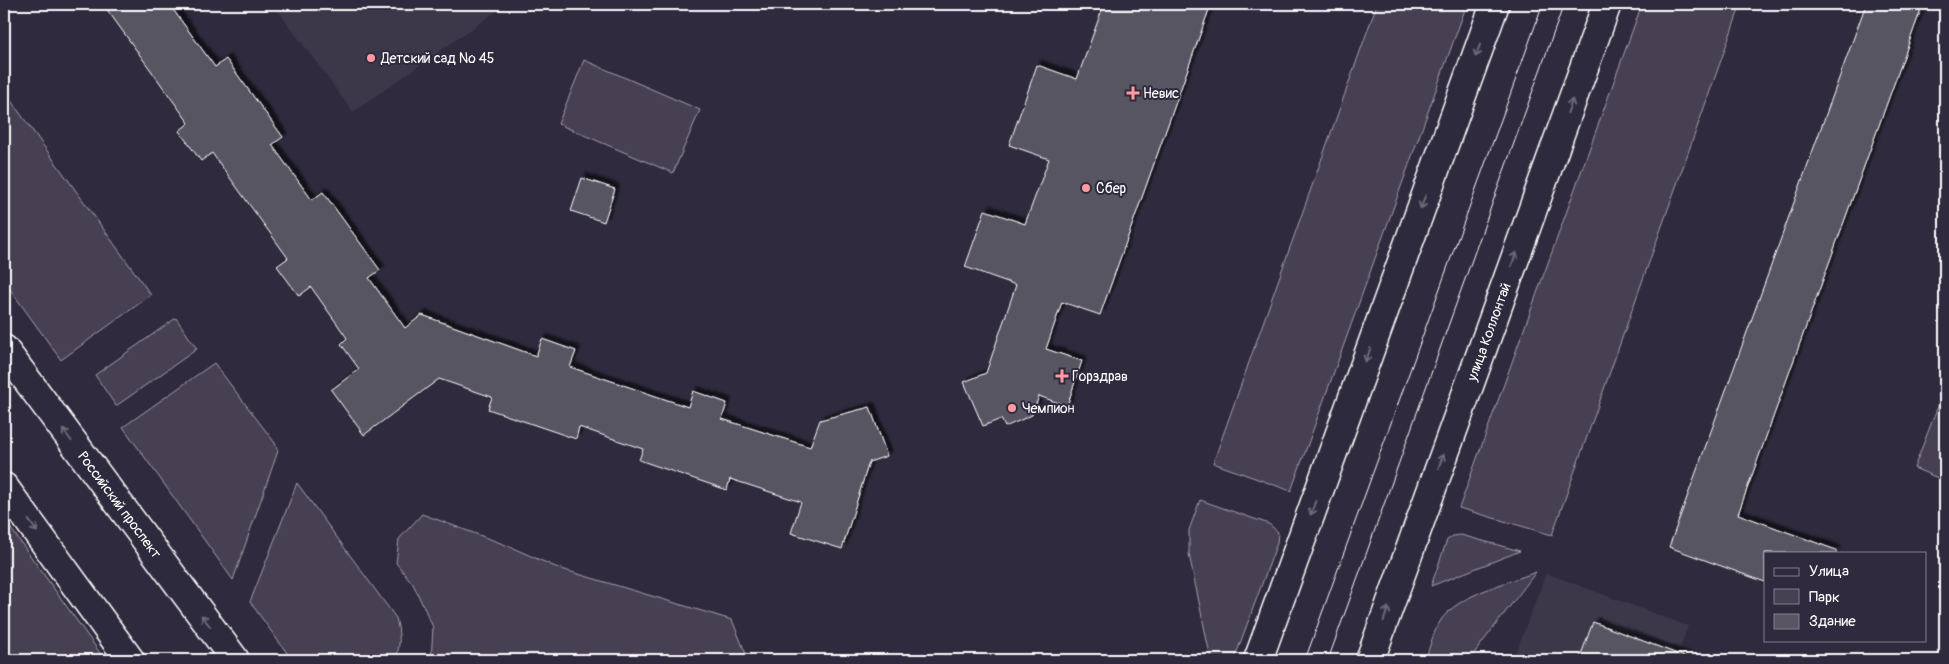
<svg xmlns="http://www.w3.org/2000/svg" width="1949" height="664" viewBox="0 0 1949 664" font-family="Pangolin,sans-serif">
  <defs>
    <filter id="shadow"><feDropShadow dx="4.5" dy="-4.5" stdDeviation="1" flood-color="#0009"/></filter>
  </defs>
  <rect width="100%" height="100%" fill="#2f2a3d"/>
  <filter id="ink" filterUnits="userSpaceOnUse"><feTurbulence type="fractalNoise" baseFrequency=".02" numOctaves="2"/><feDisplacementMap in="SourceGraphic" scale="10" xChannelSelector="R" yChannelSelector="G"/><feConvolveMatrix kernelMatrix="1 2 1 2 8 2 1 2 1" color-interpolation-filters="sRGB"/></filter>
  <g filter="url(#ink)">
    <!-- built -->
    <g fill="#3c3749">
      <path d="M 273,4 L 507,4 L 353,112 Z"/>
      <path d="M 1546,573 L 1688,626 L 1676,660 L 1513,660 Z"/>
    </g>
    <!-- green -->
    <g fill="#464152" stroke="#a2a0a8">
      <path d="M 1377,4 L 1467,4 L 1291,491 L 1213,463 Z"/>
      <path d="M 1642,4 L 1741,4 L 1552,535 L 1459,508 Z"/>
      <path d="M 584,60 L 700,110 L 673,173 L 558,124 Z"/>
      <path d="M 4,91 L 151,295 L 61,360 L 4,281 Z"/>
      <path d="M 176,318 L 197,349 L 116,406 L 95,375 Z"/>
      <path d="M 214,363 L 275,443 L 278,451 L 233,580 L 123,427 Z"/>
      <path d="M 1945,388 L 1945,481 L 1914,468 Z"/>
      <path d="M 297,483 L 396,618 C 400,634 401,645 395,660 L 292,660 L 250,602 Z"/>
      <path d="M 1200,500 L 1269,524 L 1278,532 L 1277,543 L 1234,660 L 1211,660 L 1189,554 L 1189,530 Z"/>
      <path d="M 422,514 L 506,545 L 558,568 L 732,620 L 746,654 L 742,660 L 431,660 L 433,627 L 413,584 L 396,563 L 399,539 Z"/>
      <path d="M 4,519 L 105,660 L 4,660 Z"/>
      <path d="M 1461,535 L 1520,551 L 1431,586 L 1447,540 L 1453,536 Z"/>
      <path d="M 1536,572 L 1469,660 L 1425,660 C 1430,647 1433,632 1441,620 C 1458,595 1507,583 1536,572 Z"/>
    </g>
    <!-- building -->
    <g fill="#595564" stroke="#fff" filter="url(#shadow)">
      <path d="M 103,4 L 169,4 L 215,67 L 226,59 L 283,137 L 272,145 L 312,200 L 323,192 L 380,270 L 369,278 L 405,328 L 422,315 L 536,356 L 542,339 L 576,351 L 570,367 L 688,407 L 693,391 L 727,403 L 722,419 L 810,447 L 820,420 L 870,407 L 887,456 L 869,462 L 842,549 L 791,533 L 801,502 L 730,479 L 727,490 L 639,460 L 643,449 L 579,427 L 576,439 L 488,409 L 492,397 L 439,379 L 364,435 L 331,390 L 359,369 L 341,344 L 347,338 L 311,287 L 299,296 L 277,266 L 288,258 L 212,153 L 201,161 L 179,131 L 189,123 Z"/>
      <path d="M 1104,4 L 1211,4 L 1100,315 L 1062,302 L 1046,349 L 1082,361 L 1067,406 L 1039,396 L 1032,415 L 1005,427 L 1001,419 L 983,426 L 964,382 L 986,373 L 1016,285 L 965,267 L 985,210 L 1025,224 L 1049,159 L 1009,145 L 1037,65 L 1077,79 Z"/>
      <path d="M 1866,4 L 1923,4 L 1738,514 L 1836,550 L 1836,553 L 1765,553 L 1765,582 L 1669,547 Z"/>
      <path d="M 582,178 L 615,189 L 604,222 L 571,211 Z"/>
      <path d="M 1593,622 L 1688,658 L 1687,660 L 1579,660 Z"/>
    </g>
    <g fill="none" stroke-linecap="round" stroke-linejoin="round">
      <!-- secondary casing -->
      <g stroke="#fff" stroke-width="31">
        <g id="secondary">
          <path d="M 1258,660 L 1495,4"/>
          <path id="s1" d="M 1370,660 L 1607,4"/>
        </g>
      </g>
      <!-- primary casing -->
      <g stroke="#fff" stroke-width="31">
        <g id="primary">
          <path id="s2" d="M 4,349 L 235,660"/>
          <path d="M 4,487 L 130,660"/>
        </g>
      </g>
      <!-- secondary -->
      <use href="#secondary" stroke="#2f2a3d" stroke-width="28"/>
      <!-- primary -->
      <use href="#primary" stroke="#2f2a3d" stroke-width="28"/>
      <!-- tram -->
      <g stroke="#fff" stroke-width="1">
        <path d="M 1305,660 L 1543,4"/>
        <path d="M 1328,660 L 1564,4"/>
      </g>
    </g>
    <!-- one-way arrows -->
    <defs><path id="oneway-shaft" d="M-6 0H5M1.5-3L5.5 0L1.5 3" fill="none" stroke-width="1.6" stroke-linecap="round" stroke-linejoin="round" transform="scale(1.25)"/></defs>
    <g stroke="#6d6a77">
      <use href="#oneway-shaft" transform="translate(1478 50) rotate(110)"/>
      <use href="#oneway-shaft" transform="translate(1570 106) rotate(-70)"/>
      <use href="#oneway-shaft" transform="translate(1423 202) rotate(110)"/>
      <use href="#oneway-shaft" transform="translate(1514 259) rotate(-70)"/>
      <use href="#oneway-shaft" transform="translate(1368 355) rotate(110)"/>
      <use href="#oneway-shaft" transform="translate(67 435) rotate(-127)"/>
      <use href="#oneway-shaft" transform="translate(1441 461) rotate(-70)"/>
      <use href="#oneway-shaft" transform="translate(1313 508) rotate(110)"/>
      <use href="#oneway-shaft" transform="translate(33 526) rotate(54)"/>
      <use href="#oneway-shaft" transform="translate(1386 614) rotate(-71)"/>
      <use href="#oneway-shaft" transform="translate(206 621) rotate(-127)"/>
    </g>
  </g>
  <!-- markers -->
  <g fill="#ff9aa2" stroke="#2f2a3d" stroke-width="2">
    <circle cx="371" cy="58" r="5"/>
    <path d="M1130.5 85.5h5v5h5v5h-5v5h-5v-5h-5v-5h5z"/>
    <circle cx="1086" cy="188" r="5"/>
    <path d="M1059.5 368.5h5v5h5v5h-5v5h-5v-5h-5v-5h5z"/>
    <circle cx="1012" cy="408" r="5"/>
  </g>
  <g text-anchor="middle" stroke-width="4" stroke-linejoin="round" paint-order="stroke">
    <!-- poi labels -->
    <g font-size="14" fill="#fff" stroke="#2f2a3d" text-anchor="start">
      <text x="381" y="63">Детский сад № 45</text>
      <text x="1143" y="98">Невис</text>
      <text x="1096" y="193">Сбер</text>
      <text x="1072" y="381">Горздрав</text>
      <text x="1022" y="413">Чемпион</text>
    </g>
    <!-- street labels -->
    <g font-size="14" fill="#fff" stroke="#2f2a3d">
      <text dy="5" stroke="none"><textPath href="#s1" startOffset="349">улица Коллонтай</textPath></text>
      <text dy="5" stroke="none"><textPath href="#s2" startOffset="194">Российский проспект</textPath></text>
    </g>
  </g>
  <!-- margin -->
  <rect width="1949" height="664" fill="none" stroke="#2f2a3d" stroke-width="20"/>
  <rect x="10" y="10" width="1929" height="644" fill="none" stroke="#fff" stroke-width="2" filter="url(#ink)"/>
  <!-- legend -->
  <rect x="1764" y="552" width="162" height="90" fill="#2f2a3d" stroke="#827f8b"/>
  <rect x="1774" y="568" width="25" height="8" fill="#2f2a3d" stroke="#827f8b"/>
  <text x="1809" y="576" font-size="15" fill="#ffffff">Улица</text>
  <rect x="1774" y="589" width="25" height="15" fill="#464152" stroke="#827f8b"/>
  <text x="1809" y="602" font-size="15" fill="#ffffff">Парк</text>
  <rect x="1774" y="614" width="25" height="15" fill="#595564" stroke="#827f8b"/>
  <text x="1809" y="626" font-size="15" fill="#ffffff">Здание</text>
</svg>
